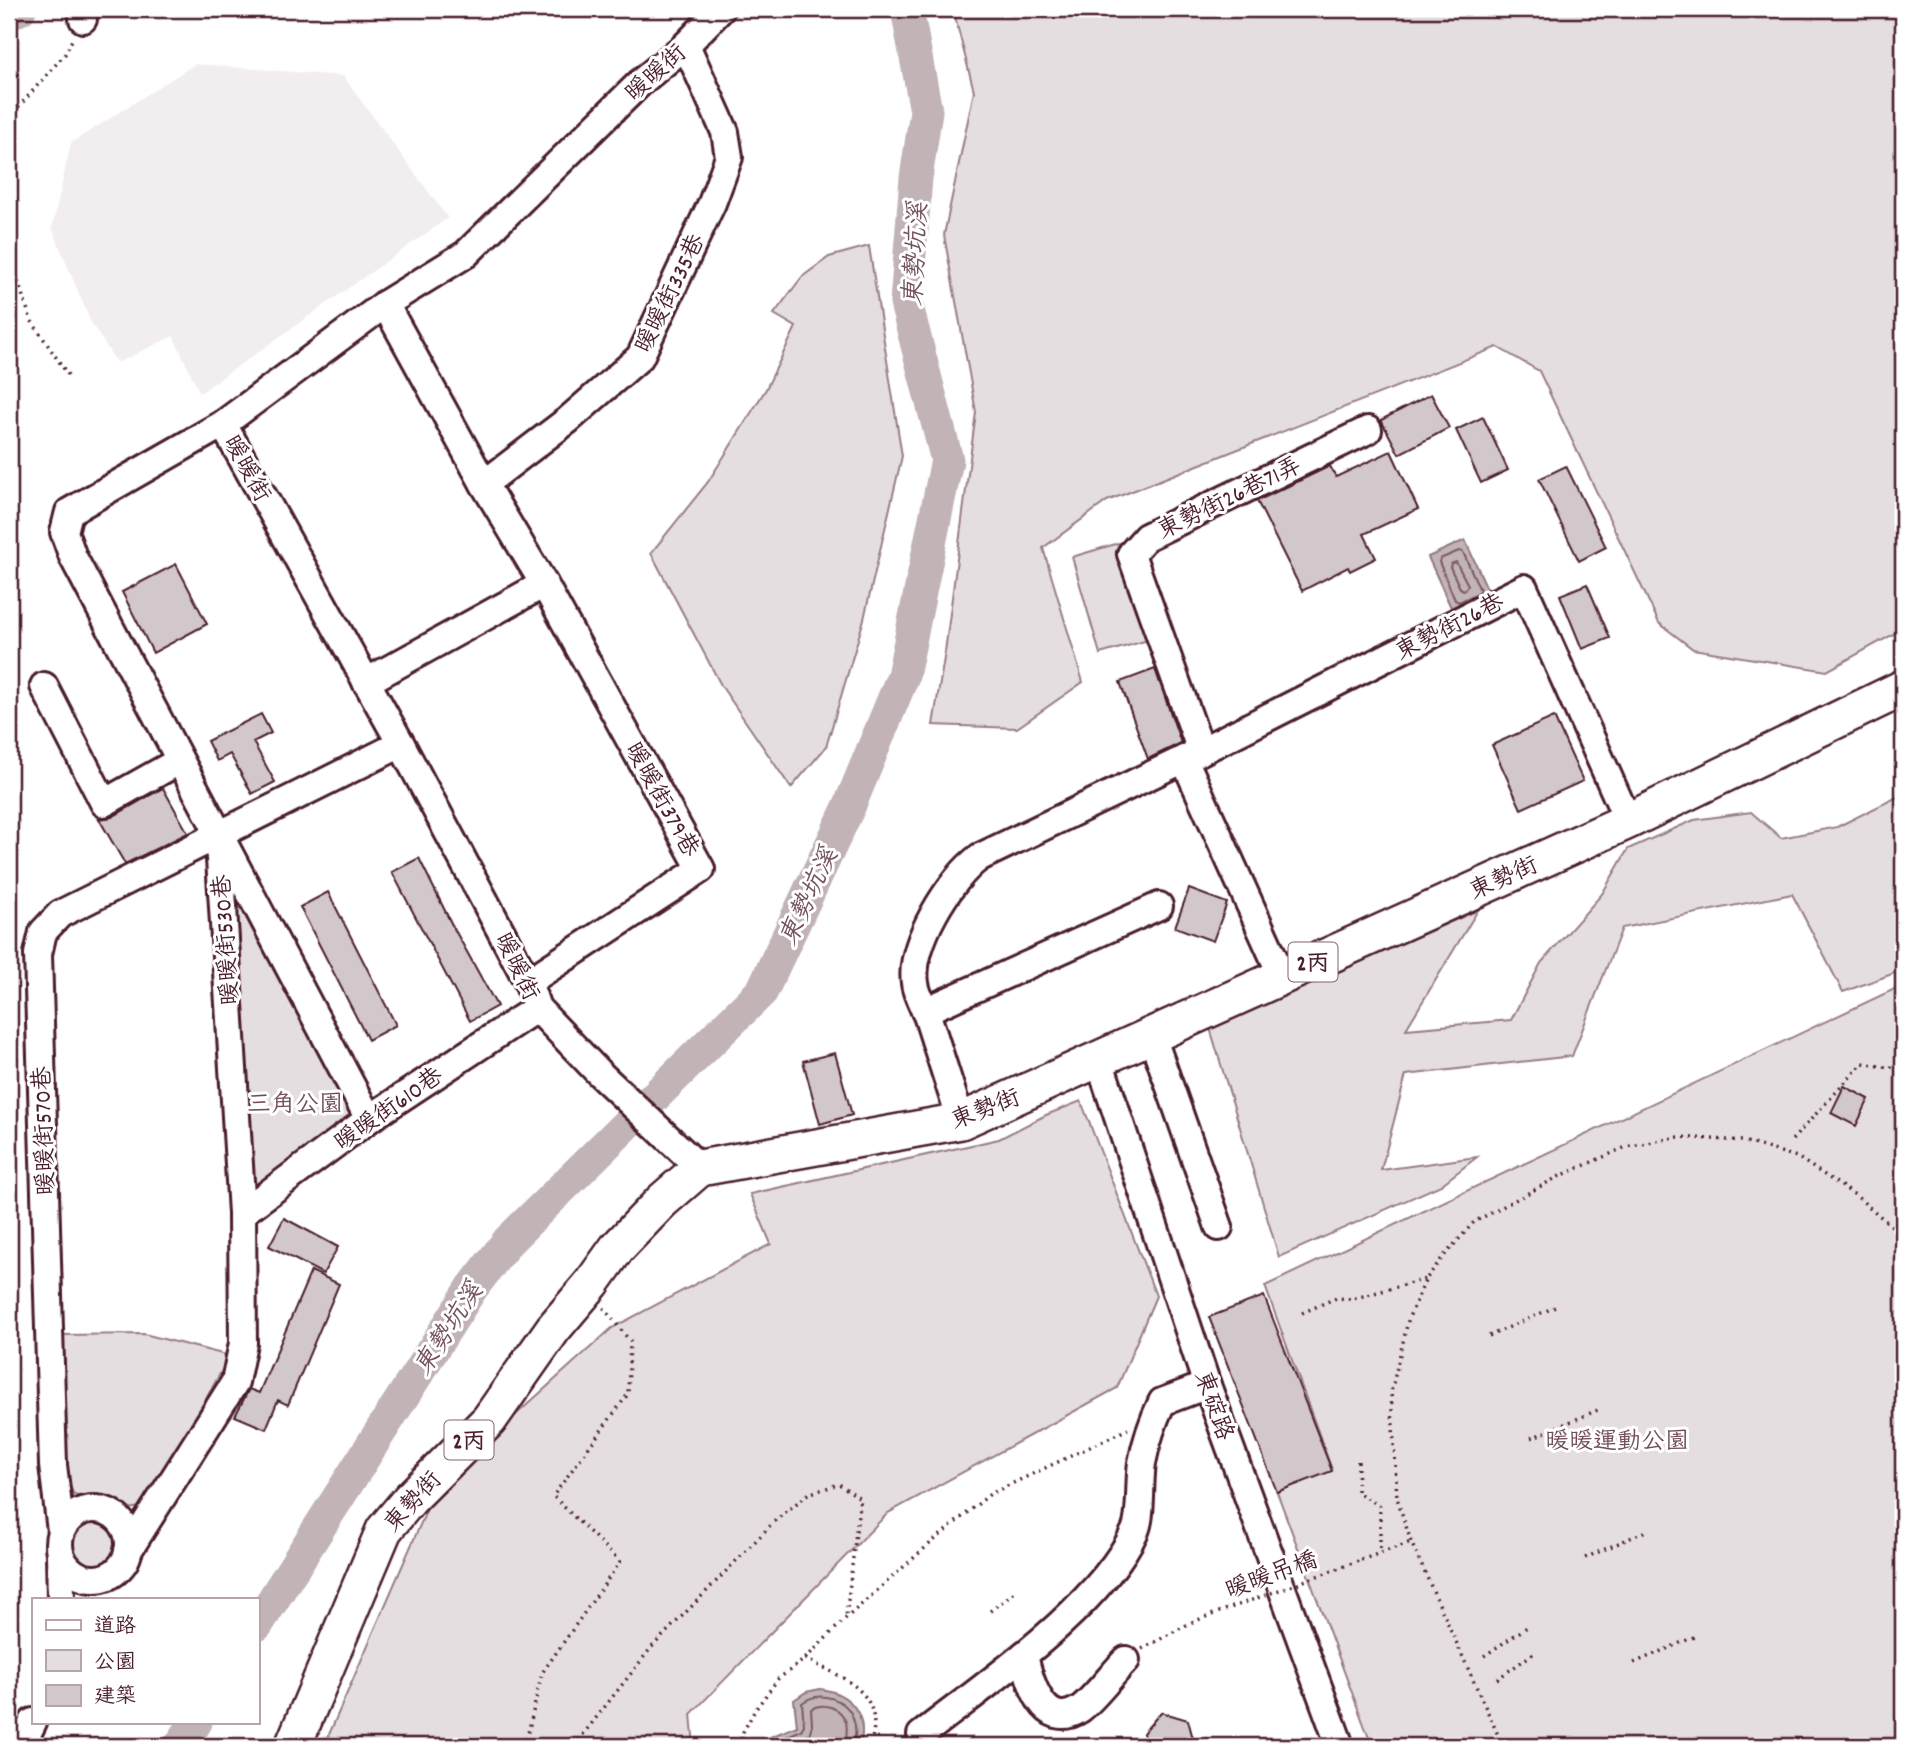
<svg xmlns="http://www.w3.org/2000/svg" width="1912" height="1755" viewBox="0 0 1912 1755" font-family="Dekko,'LXGW WenKai TC',sans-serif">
  <rect width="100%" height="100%" fill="#fff"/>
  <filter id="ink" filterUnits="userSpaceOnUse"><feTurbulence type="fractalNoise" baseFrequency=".0143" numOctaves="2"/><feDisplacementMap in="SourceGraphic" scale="14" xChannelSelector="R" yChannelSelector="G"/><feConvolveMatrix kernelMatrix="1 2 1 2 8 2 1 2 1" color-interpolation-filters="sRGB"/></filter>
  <g filter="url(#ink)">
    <!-- built -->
    <path fill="#f2eeef" d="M 195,64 L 343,76 L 448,218 L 200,393 L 173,336 L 117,363 L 91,323 L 52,228 L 71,143 Z"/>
    <!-- green -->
    <g fill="#e5dee0" stroke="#987e86" stroke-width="2">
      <path d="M 953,9 L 1903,9 L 1903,629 L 1827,671 L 1693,649 L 1659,623 L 1539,371 L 1497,347 L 1107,501 L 1043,548 L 1083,682 L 1017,728 L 933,725 L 945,652 L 976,412 L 944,235 L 974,91 Z"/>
      <path d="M 869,246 L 902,456 L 864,619 L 826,747 L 791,788 L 722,687 L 651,553 L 708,482 L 766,389 L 796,327 L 774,314 L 802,277 L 829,257 Z"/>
      <path d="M 1119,543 L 1148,640 L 1100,654 L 1072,557 Z"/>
      <path d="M 1903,794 L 1903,970 L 1843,992 L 1792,894 L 1622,928 L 1572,1056 L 1406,1075 L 1381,1170 L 1477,1157 L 1441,1185 L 1279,1257 L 1210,1028 L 1478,910 L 1406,1029 L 1511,1020 L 1541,963 L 1602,894 L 1628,849 L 1694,820 L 1751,812 L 1781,838 L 1837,827 Z"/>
      <path d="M 229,873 L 355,1117 L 255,1190 Z"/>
      <path d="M 1903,985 L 1903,1746 L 1372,1746 L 1277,1492 L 1332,1470 L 1265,1286 Z"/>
      <path d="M 1081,1101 L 1156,1296 L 1117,1388 L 888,1513 L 691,1714 L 694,1746 L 324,1746 L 437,1486 L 612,1328 L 771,1244 L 750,1194 L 999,1139 L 1046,1115 Z"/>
      <path d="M 144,1334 L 230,1356 L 147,1503 C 129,1517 95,1500 74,1495 L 67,1480 L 63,1335 Z"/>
      <circle cx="94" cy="1544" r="25"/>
    </g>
    <!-- water -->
    <g fill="#c1b3b6" stroke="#91787e" stroke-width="2">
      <path d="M 1465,540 L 1490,595 L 1453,612 L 1428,557 Z"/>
      <path d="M 820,1689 C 851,1693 868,1715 860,1746 L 764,1746 L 770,1737 L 797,1726 L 794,1700 L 806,1692 Z"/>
    </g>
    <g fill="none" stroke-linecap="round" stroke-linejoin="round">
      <!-- shore -->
      <g stroke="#7a5a63" stroke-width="2">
        <path d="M 1459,551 L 1463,552 L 1480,590 L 1478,593 L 1459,602 L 1455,600 L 1439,562 L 1440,559 Z"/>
        <path d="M 1456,562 L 1468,585 L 1464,590 L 1460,588 L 1450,567 L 1451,564 Z"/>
        <path d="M 772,1746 L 775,1742 L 801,1730 L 804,1725 L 802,1703 C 819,1690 846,1698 853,1718 C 857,1728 855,1737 854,1746"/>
        <path d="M 788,1746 L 809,1735 L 812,1725 L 811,1709 C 823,1702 841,1707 846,1722 C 848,1730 846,1738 845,1746"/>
      </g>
      <!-- river -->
      <g stroke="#c1b3b6" stroke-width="33">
        <path d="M 9,14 L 20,9"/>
        <path d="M 257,1625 L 472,1288 L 508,1241 L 762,991 L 849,807 L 903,676 L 947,460 L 906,303 L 916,178 L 926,111 L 907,9"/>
        <path d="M 180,1746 L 196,1722"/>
      </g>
    </g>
    <!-- building -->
    <g fill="#d2c7cb" stroke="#4a1f2b" stroke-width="2">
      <path d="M 1431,394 L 1449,428 L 1399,454 L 1381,420 Z"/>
      <path d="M 1483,417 L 1508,470 L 1481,483 L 1456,430 Z"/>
      <path d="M 1391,451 L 1418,509 L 1364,534 L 1376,558 L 1350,571 L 1348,567 L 1302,591 L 1257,501 L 1330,466 L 1336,477 Z"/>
      <path d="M 1566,466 L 1606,547 L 1579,561 L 1539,479 Z"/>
      <path d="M 176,564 L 207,624 L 153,653 L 122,592 Z"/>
      <path d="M 1587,584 L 1610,638 L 1582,649 L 1560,595 Z"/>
      <path d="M 1155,669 L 1181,743 L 1148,759 L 1120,682 Z"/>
      <path d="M 261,714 L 271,733 L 253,742 L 275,782 L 252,794 L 230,754 L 217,761 L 207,741 Z"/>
      <path d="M 1554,717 L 1583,781 L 1521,809 L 1492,745 Z"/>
      <path d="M 163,788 L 188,833 L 125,864 L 99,819 L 112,817 Z"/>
      <path d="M 419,858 L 452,925 L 497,1006 L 470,1021 L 392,872 Z"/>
      <path d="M 1189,889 L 1227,903 L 1213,941 L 1175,927 Z"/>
      <path d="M 328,892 L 396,1025 L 368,1040 L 300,907 Z"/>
      <path d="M 835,1053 L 852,1115 L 820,1124 L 803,1061 Z"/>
      <path d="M 1844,1086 L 1869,1099 L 1856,1126 L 1831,1113 Z"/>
      <path d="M 284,1218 L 338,1247 L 323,1274 L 269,1246 Z"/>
      <path d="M 311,1271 L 339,1284 L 288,1405 L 278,1400 L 266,1429 L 235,1416 L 249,1389 L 259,1393 Z"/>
      <path d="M 1264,1296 L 1332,1471 L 1277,1492 L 1209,1317 Z"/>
      <path d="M 1161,1712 L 1188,1720 L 1195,1746 L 1146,1746 L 1143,1733 Z"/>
    </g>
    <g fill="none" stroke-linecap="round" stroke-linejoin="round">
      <!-- minor casing -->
      <g stroke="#4a1f2b" stroke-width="32">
        <g id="minor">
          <path d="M 83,19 L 83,9"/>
          <path d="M 385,304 L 484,484 L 544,584 L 701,869 L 528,982"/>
          <path d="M 223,424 L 69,512 L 64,532 L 73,557 L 369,1119"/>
          <path d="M 484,484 L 568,420 L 640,357 L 712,203 L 729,157 L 725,132 L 686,45"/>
          <path d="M 366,682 L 544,584"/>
          <path d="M 44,686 L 104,803 L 179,761"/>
          <path d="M 1201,751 L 1131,554 L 1146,537 L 1368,430"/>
          <path d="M 1184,759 L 1282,976"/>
          <path d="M 925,1011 L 1159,906"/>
          <path d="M 1152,1036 L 1219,1227"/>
          <path d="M 1099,1060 L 1207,1385 L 1340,1746"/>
          <path d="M 961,1121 C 950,1087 939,1052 928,1018 C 924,1007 916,994 915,983 C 909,945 950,878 980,857 L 1201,751 L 1524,588 L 1628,821"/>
          <path d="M 700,1168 L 598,1072 L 537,1008 L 528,982 L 401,744 L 223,424 L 385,304 L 466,254 L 641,82 L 686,45 L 721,9"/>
          <path d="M 242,1213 L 369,1119 L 537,1008"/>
          <circle cx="94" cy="1544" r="35"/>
          <path d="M 61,1531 L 53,1465 L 38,954 L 43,932 L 60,914 L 401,744"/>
          <path d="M 128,1551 L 235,1382 L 243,1343 L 242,1213 L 219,843"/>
          <path d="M 60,1555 L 61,1599"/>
          <path d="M 1024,1655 C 1029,1679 1043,1733 1080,1709 C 1093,1700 1113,1673 1126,1660"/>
          <path d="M 921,1735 C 987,1683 1099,1608 1135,1531 C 1142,1516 1139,1481 1142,1463 C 1146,1442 1153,1421 1162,1402 L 1207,1385"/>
          <path d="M 21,1746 L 33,1722"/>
        </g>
      </g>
      <!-- major casing -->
      <g stroke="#4a1f2b" stroke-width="40">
        <path id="major" d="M 293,1746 L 384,1530 L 410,1499 L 489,1420 L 553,1329 L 592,1283 L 617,1248 L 662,1201 L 700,1168 L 961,1121 L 1628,821 L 1903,688"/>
      </g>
      <!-- path -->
      <g stroke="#4a1f2b" stroke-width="3.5" stroke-dasharray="2 5" stroke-linecap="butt">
        <path d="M 9,118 L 65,54 L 73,38"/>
        <path d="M 9,255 L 31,320 L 68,375"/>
        <path d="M 1792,1140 L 1863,1063 L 1890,1068 L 1903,1060"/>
        <path d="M 1302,1313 L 1336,1298 L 1352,1299 L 1426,1279"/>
        <path d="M 1489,1336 L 1555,1307"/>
        <path d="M 1531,1438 L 1598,1410"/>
        <path d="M 1358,1461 L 1357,1492 L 1380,1506 L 1380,1553"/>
        <path d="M 1585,1558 L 1648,1530"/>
        <path d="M 1361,1560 L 1411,1542"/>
        <path d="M 990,1611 L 1016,1591"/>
        <path d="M 1142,1649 L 1192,1622"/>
        <path d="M 1484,1656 L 1527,1627"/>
        <path d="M 805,1659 C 845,1678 887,1693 870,1746"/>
        <path d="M 1634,1663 L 1694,1637"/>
        <path d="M 1497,1679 L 1537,1651"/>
        <path d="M 525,1746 L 542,1673 L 620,1562 L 553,1496 L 628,1394 L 630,1341 L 603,1307"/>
        <path d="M 574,1746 L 651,1648 L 776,1520 L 808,1494 L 839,1484 L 860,1498 L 846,1617"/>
        <path d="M 740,1746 L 743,1732 L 755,1710 L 778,1679 L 805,1659 L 845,1619 L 926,1547 L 990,1494 L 1128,1429"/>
        <path d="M 1503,1746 L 1411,1542 L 1397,1498 L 1391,1392 L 1409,1317 L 1426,1279 L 1443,1257 L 1474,1222 L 1558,1177 L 1626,1147 L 1679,1137 L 1743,1141 L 1797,1157 L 1855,1195 L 1893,1227 L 1903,1241"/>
      </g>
      <!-- minor -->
      <use href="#minor" stroke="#fff" stroke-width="26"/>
      <!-- major -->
      <use href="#major" stroke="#fff" stroke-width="35"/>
      <!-- path-bridge -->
      <path stroke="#4a1f2b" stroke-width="3.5" stroke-dasharray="2 5" stroke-linecap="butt" d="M 1192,1622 L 1361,1560"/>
    </g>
  </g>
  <g text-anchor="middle" stroke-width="6" stroke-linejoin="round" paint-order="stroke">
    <!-- shield labels -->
    <g fill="#fff" stroke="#80626b" stroke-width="2">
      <rect x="1288.5" y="942.5" width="49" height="39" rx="5"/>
      <rect x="444.5" y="1420.5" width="49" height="39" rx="5"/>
    </g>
    <g font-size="23" font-weight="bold" fill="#4a1f2b">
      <text x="1313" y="970">2丙</text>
      <text x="469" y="1448">2丙</text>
    </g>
    <!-- street labels -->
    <g font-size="24" fill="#4a1f2b" stroke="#fff">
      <text transform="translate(655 72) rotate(-42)" y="8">暖暖街</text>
      <text transform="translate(669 293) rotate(-64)" y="8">暖暖街335巷</text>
      <text transform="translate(248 468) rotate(61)" y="8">暖暖街</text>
      <text transform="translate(1229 497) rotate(-26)" y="8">東勢街26巷71弄</text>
      <text transform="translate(1449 626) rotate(-27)" y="8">東勢街26巷</text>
      <text transform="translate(663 799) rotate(61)" y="8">暖暖街379巷</text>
      <text transform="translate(1503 877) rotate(-24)" y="8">東勢街</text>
      <text transform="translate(225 940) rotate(-94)" y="8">暖暖街530巷</text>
      <text transform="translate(518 966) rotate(64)" y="8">暖暖街</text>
      <text transform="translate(388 1108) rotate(-35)" y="8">暖暖街610巷</text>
      <text transform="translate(985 1108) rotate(-21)" y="8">東勢街</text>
      <text transform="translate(43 1131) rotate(-92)" y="8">暖暖街570巷</text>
      <text transform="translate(1215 1405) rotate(70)" y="8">東碇路</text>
      <text transform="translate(412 1501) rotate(-48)" y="8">東勢街</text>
      <text transform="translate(1271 1574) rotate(-20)" y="8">暖暖吊橋</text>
    </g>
    <!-- park labels -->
    <g font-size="24" fill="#714f58" stroke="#fff">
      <text x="295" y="1111">三角公園</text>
      <text x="1617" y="1448">暖暖運動公園</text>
    </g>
    <!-- water labels -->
    <g font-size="26" font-style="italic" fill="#74535c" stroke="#fff">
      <text transform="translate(914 254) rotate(-87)" y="9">東勢坑溪</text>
      <text transform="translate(807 896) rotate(-65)" y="9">東勢坑溪</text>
      <text transform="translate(447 1328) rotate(-57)" y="9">東勢坑溪</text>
    </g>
  </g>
  <!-- margin -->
  <rect width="1912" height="1755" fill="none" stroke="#fff" stroke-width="35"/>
  <rect x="18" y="18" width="1877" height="1720" fill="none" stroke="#4a1f2b" stroke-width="2.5" filter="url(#ink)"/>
  <!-- legend -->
  <rect x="32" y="1598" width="228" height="126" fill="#ffffff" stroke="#b7a5aa" stroke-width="2"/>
  <rect x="46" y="1620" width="35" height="10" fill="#ffffff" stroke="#b7a5aa" stroke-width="2"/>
  <text x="94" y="1632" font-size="21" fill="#4a1f2b">道路</text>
  <rect x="46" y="1650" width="35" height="21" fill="#e5dee0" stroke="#b7a5aa" stroke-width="2"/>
  <text x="94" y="1668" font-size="21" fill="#4a1f2b">公園</text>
  <rect x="46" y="1685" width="35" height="21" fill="#d2c7cb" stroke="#b7a5aa" stroke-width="2"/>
  <text x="94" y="1702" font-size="21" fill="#4a1f2b">建築</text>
</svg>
